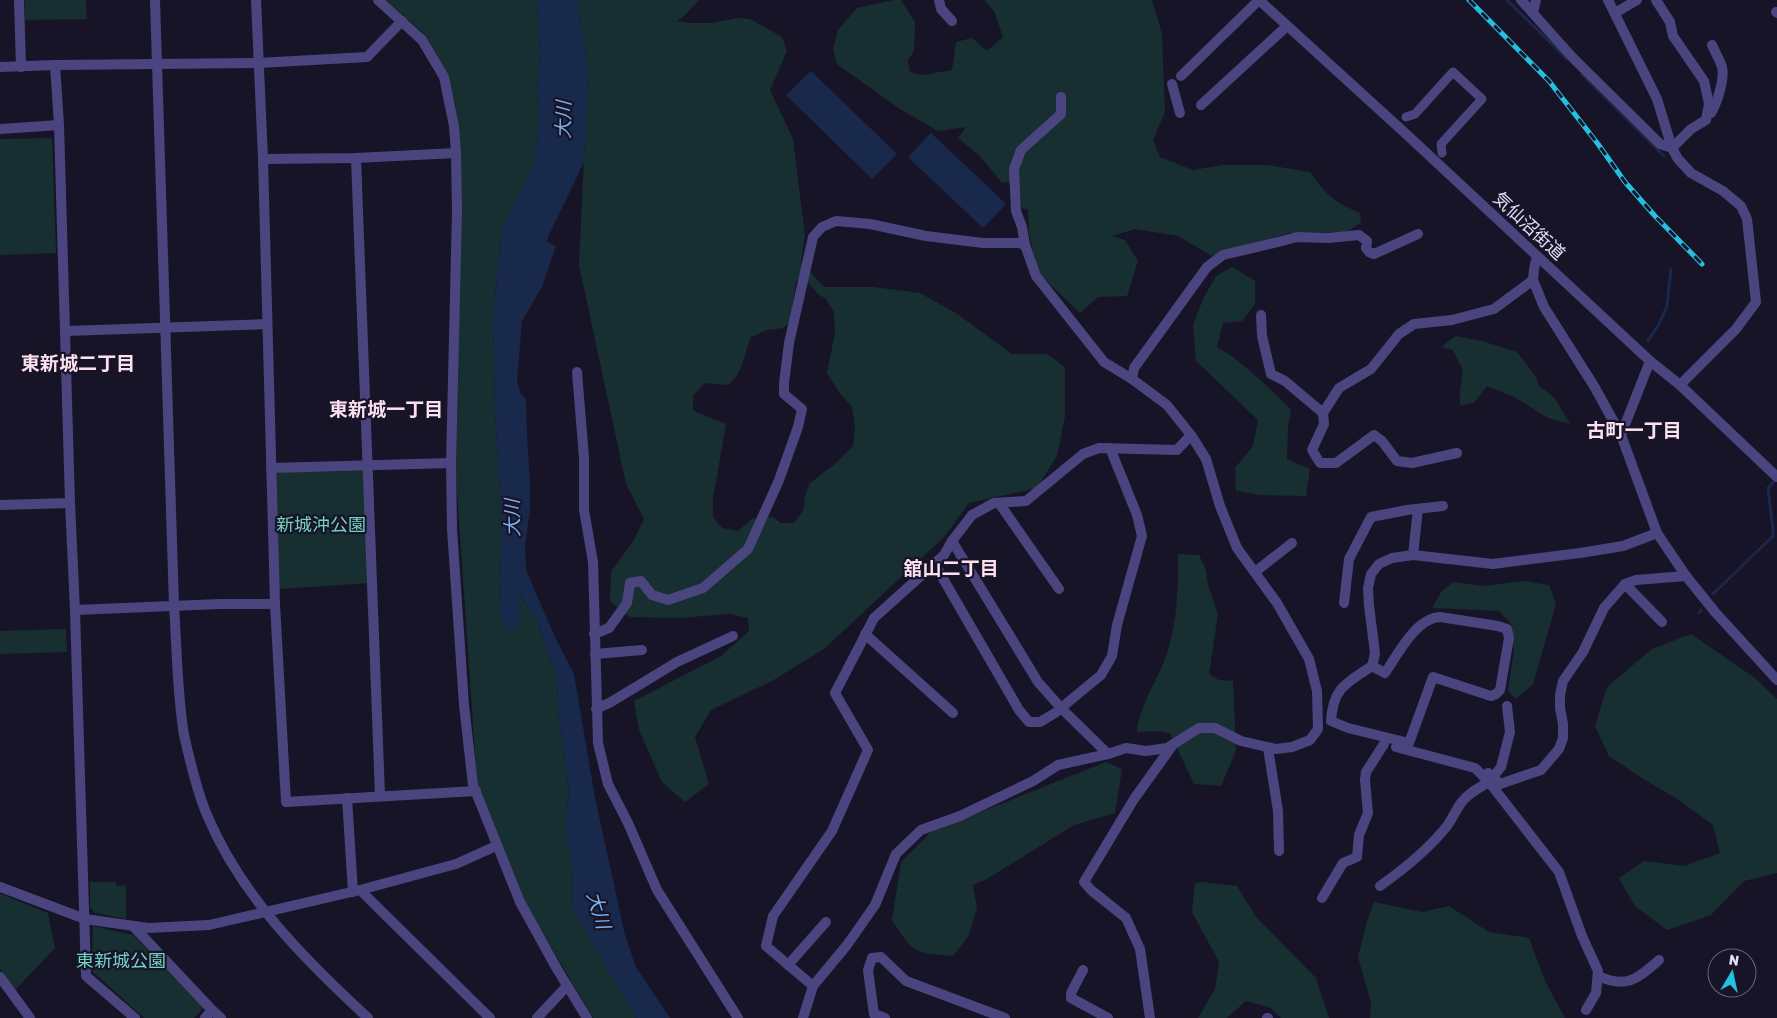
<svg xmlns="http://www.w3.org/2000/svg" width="1777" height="1018" viewBox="0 0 1777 1018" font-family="Rubik,'Noto Sans JP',sans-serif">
  <rect width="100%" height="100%" fill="#181427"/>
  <!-- green -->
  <g fill="#172f30" fill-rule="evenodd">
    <path d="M 25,0 L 86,0 L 87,19 L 25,20 Z"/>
    <path d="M 386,0 L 537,0 L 540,52 L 537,90 L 539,126 L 533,166 L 502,228 L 493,318 L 495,411 L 502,531 L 499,608 L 517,599 L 518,592 L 538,623 L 557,678 L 558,709 L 569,792 L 565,826 L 572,868 L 573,909 L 636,1018 L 593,1018 L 521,896 L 477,782 L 455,463 L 461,154 L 456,107 L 446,71 L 422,32 Z"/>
    <path d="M 577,0 L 699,0 L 683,17 L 676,21 L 689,23 L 712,23 L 737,18 L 750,19 L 782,37 L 787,51 L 770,90 L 793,139 L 805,235 L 801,262 L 824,287 L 874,287 L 920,293 L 956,313 L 1012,354 L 1047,354 L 1065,367 L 1065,416 L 1057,456 L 1037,488 L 969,503 L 944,537 L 824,649 L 772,681 L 711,710 L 695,737 L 709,784 L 685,802 L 662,782 L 639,730 L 634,701 L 721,656 L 749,631 L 748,618 L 729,614 L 679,618 L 630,617 L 610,601 L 611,572 L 634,540 L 644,519 L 626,484 L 579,265 L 588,74 ZM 803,277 L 818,294 L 826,299 L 834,312 L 835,333 L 827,373 L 839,392 L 852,407 L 855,429 L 853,446 L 836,463 L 810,483 L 805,496 L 803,511 L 794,523 L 781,523 L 772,517 L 752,519 L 738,531 L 722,528 L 713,517 L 713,499 L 726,424 L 698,413 L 693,410 L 693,396 L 705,383 L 728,385 C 743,374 744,354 751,337 L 767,330 L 783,328 L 790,322 L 796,282 Z"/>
    <path d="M 894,0 L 901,0 L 915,22 L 914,51 L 908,60 L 910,72 L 923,75 L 952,70 L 956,42 L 972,38 L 987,51 L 1003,37 L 994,11 L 984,0 L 1152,0 L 1162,34 L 1165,112 L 1153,140 L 1160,157 L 1193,170 L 1223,165 L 1267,165 L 1310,172 C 1326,195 1334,202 1360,213 L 1361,223 L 1346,232 L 1289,233 L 1212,256 L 1178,236 L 1135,229 L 1112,236 L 1125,240 L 1138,261 L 1127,296 L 1098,297 L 1080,313 L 1038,273 L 1029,233 L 1028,210 L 1022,208 L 1018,180 L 1020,157 L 1066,113 L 1062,105 C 1059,126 1030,134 1021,151 C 1015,161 1014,171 1015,182 L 1002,183 L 980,156 L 958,138 L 966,127 L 938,131 L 900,109 L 837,64 L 833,49 L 838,30 L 857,8 Z"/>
    <path d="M 52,138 L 56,253 L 0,255 L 0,139 Z"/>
    <path d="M 1232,267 L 1255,281 L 1255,304 L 1242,321 L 1223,323 L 1217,347 C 1245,363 1268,387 1291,410 L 1288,428 L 1287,459 L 1310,469 L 1306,496 L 1261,495 L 1236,491 L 1235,468 L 1253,446 L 1258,420 L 1196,361 L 1193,324 L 1204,297 L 1216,276 Z"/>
    <path d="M 1456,336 L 1482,341 L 1517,352 L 1537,378 L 1538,385 L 1555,398 L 1570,424 L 1548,418 L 1516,398 L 1487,386 L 1474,403 L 1460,405 L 1460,390 L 1463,371 L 1453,350 L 1441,347 Z"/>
    <path d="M 363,471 L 369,583 L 279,589 L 275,472 Z"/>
    <path d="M 1178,554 L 1199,555 L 1206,570 L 1208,585 L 1218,614 L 1209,674 L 1219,680 L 1233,681 L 1236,751 L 1221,786 L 1194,784 L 1170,733 L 1156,731 L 1137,732 C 1140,702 1160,678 1168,650 C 1178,618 1178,586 1178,554 Z"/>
    <path d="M 1522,581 L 1549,585 L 1556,604 L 1533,684 L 1516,699 L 1508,691 L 1514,650 L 1511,624 L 1499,611 L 1432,608 L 1441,592 L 1453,582 L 1484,586 Z"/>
    <path d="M 66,629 L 67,652 L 0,654 L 0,631 Z"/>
    <path d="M 1691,634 L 1755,678 L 1777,699 L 1777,873 L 1744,881 L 1711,915 L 1667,930 L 1635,906 L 1619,878 L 1644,861 L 1684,866 L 1720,853 L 1713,825 L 1679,800 L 1645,780 L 1609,756 L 1595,726 L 1607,687 L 1652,649 Z"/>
    <path d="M 1106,762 L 1122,769 L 1115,813 L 1074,825 L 987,879 L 973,885 L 977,908 L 968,937 L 953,956 C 914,953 914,954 892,920 L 901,862 L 931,832 Z"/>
    <path d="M 90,882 L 116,882 L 116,886 L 126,885 L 126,919 L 95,913 L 90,907 Z"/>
    <path d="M 1202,882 L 1237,886 L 1256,917 L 1316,978 L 1329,1018 L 1281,1018 L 1271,1008 L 1246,1001 L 1227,1018 L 1198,1018 L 1215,989 L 1219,962 L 1192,912 L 1195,883 Z"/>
    <path d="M 1,894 L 48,913 L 55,948 L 15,990 L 0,969 L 0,895 Z"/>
    <path d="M 1374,902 L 1422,912 L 1449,906 L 1489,932 L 1529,938 L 1545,981 L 1565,1018 L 1370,1018 L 1371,1003 L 1358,957 L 1367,921 Z"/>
    <path d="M 93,926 L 133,935 L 204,1007 L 194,1018 L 144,1018 L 92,971 Z"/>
  </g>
  <!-- water -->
  <g fill="#18294b">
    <path d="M 537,0 L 577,0 L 588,74 L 584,162 L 548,237 L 547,242 L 556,246 L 542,287 L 522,321 L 517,380 L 521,394 L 526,399 L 527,436 L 530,483 L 530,511 L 525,545 L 526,570 L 555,637 L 574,674 L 595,798 L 625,935 L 636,967 L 670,1018 L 636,1018 L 573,909 L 572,868 L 565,826 L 569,792 L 558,709 L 557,678 L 538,623 L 519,593 L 517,599 C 525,611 519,623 512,633 L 505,629 L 499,608 L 502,531 L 495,411 L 493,318 L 502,228 L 533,166 L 539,126 L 537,90 L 540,52 Z"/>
    <path d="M 811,71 L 897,154 L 872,179 L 786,95 Z"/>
    <path d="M 931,133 L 1006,204 L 983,228 L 908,157 Z"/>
  </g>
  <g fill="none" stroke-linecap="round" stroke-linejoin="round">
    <!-- stream -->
    <g stroke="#18294b" stroke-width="3">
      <path d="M 1507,0 L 1567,59"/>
      <path d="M 1582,74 L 1664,156"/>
      <path d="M 1648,341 L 1659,324 L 1667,306 L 1671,269"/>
      <path d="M 1713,594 L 1773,536 L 1773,530 L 1768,488 L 1777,478"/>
      <path d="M 1699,613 L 1701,610"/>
    </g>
    <!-- pedestrian -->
    <path stroke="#4b457f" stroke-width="9" d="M 1406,117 L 1415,114 L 1453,72 L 1482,99 L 1441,144 L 1442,153"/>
    <!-- minor -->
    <g stroke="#4b457f" stroke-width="10">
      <path d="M 19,0 L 21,67"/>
      <path d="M 256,0 L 263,159 L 275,604 L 286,802 L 476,791"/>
      <path d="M 378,0 L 422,40 L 444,77 L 454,126 L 456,153 L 457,211 L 451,463 L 452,529 L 464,705 L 473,785 L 520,902 L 557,969 L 587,1018"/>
      <path d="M 939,0 L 941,9 L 952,21"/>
      <path d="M 1521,0 L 1573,58 L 1640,124 L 1660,144 L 1672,148 L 1691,129 L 1706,120 L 1709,104 L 1704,81 L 1673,36 L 1670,22 L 1656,0"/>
      <path d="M 1608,0 L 1657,99 L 1672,148 L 1678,159 L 1691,173 L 1723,191 L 1741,206 L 1747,219 L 1756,302 L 1736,329 L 1680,385"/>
      <path d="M 1776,12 L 1777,13"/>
      <path d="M 1533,13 L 1536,0"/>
      <path d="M 1615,13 L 1637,0"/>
      <path d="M 0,67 L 55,65 L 258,63 L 367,57 L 402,21"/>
      <path d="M 1181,76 L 1259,0"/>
      <path d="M 1172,84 L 1180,113"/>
      <path d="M 1201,105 L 1287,26"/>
      <path d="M 1711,113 C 1717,103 1725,79 1722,67 C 1720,60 1715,52 1712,45"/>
      <path d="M 0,129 L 59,125"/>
      <path d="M 356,158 L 380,796"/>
      <path d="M 263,159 L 356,158 L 456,153"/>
      <path d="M 1025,245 L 1022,227 L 1016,211 L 1014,169 L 1021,150 L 1061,114 L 1061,97"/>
      <path d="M 1261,315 L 1262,336 L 1271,374 L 1285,381 L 1323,413 L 1339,388 L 1371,369 L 1399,334 L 1414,324 L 1452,320 L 1494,309 L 1533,280"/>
      <path d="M 66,331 L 267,324"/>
      <path d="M 577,372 L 584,458 L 584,510 L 593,562 L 598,743 L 608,784 L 628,823 L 657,890 L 738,1018"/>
      <path d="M 1132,379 L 1134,368 L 1207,267 L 1223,255 L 1278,242 L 1297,237 L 1328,238 L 1359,235 L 1367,241 L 1366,248 L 1369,252 L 1374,254 L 1418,234"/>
      <path d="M 1323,413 L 1324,424 L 1312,450 L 1320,463 L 1336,463 L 1374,435 L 1382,441 L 1397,461 L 1412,463 L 1457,453"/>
      <path d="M 271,468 L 451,463"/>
      <path d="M 999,503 L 1059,589"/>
      <path d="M 0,505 L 70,503"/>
      <path d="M 952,541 L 1038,682 L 1061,708 L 1108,754 L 1126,748 L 1146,751 L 1167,748 L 1199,728 L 1215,728 L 1241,741 L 1276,749 L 1292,747 L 1310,740 L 1318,729 L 1317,691 L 1309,659 L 1277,603 L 1237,548 L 1220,506 L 1206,459 L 1191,435"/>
      <path d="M 1413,555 L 1418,509"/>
      <path d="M 934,563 L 1019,710 L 1029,722 L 1040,722 L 1055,713 L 1101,675 L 1112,656 L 1117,625 L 1142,536 L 1137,515 L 1110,448"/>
      <path d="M 1255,572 L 1292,543"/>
      <path d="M 1625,584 L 1662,622"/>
      <path d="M 1344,603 L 1349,559 L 1371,517 L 1407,510 L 1443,506"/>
      <path d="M 594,634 L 609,628 L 627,603 L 630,583 L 641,581 L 652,595 L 668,600 L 703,588 L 748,549 L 779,480 L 798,427 L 802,409 L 784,394 L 784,383 L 789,343 L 813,237 L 822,227 L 836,221 L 870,224 L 926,236 L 983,243 L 1019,243 L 1025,245 L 1036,276 L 1104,362 L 1132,379 L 1167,405 L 1191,435 L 1177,450 L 1099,448 L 1083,454 L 1026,501 L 994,503 L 972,515 L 952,541 L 944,555 L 874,618 L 835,693 L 868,750 L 832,831 L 773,916 L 766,946 L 813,986 L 803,1018"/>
      <path d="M 865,634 L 953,713"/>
      <path d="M 595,654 L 642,650"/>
      <path d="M 1372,666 L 1385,673 C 1398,654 1416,618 1440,617 L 1498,626 L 1507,629 L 1509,638 L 1500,690 L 1496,694 L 1491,696 L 1433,677 L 1409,743 L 1348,728 L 1331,721 C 1333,687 1347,683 1372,666 L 1375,654 L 1374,645 L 1369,606 L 1368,588 L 1371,574 L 1379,564 L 1392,558 L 1413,555 L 1493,564 L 1580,553 L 1623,546 L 1657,533"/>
      <path d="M 596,709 L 611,702 L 677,662 L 733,636"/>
      <path d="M 1396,747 L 1475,768 L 1489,782 L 1559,872 L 1582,936 L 1598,971 L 1596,993 L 1586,1010"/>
      <path d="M 1268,748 L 1278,811 L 1279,851"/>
      <path d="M 1488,773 L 1500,784 L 1541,770 L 1559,749 L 1563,738 L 1563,724 L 1560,708 L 1560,695 L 1563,681 L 1583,652 L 1604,608 L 1625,584 L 1636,580 L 1686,576"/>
      <path d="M 1493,777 L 1501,767 L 1510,732 L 1507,706"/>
      <path d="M 347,798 L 353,892"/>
      <path d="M 1380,886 C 1404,869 1428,850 1447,826 C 1452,819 1456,810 1461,803 C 1468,793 1479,788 1489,782"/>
      <path d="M 0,887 L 85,919 L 148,928 L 209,925 L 360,890 L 456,864 L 496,846"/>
      <path d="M 360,890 L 490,1018"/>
      <path d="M 1322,898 L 1343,863 L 1357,857 L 1359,835 L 1368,813 L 1365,780 L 1366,772 L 1384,744"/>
      <path d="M 133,926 L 212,1010"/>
      <path d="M 788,965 L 826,922"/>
      <path d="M 1083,970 L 1071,993 L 1071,998 L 1108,1018"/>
      <path d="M 1598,976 C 1627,989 1637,979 1659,960"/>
      <path d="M 0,977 L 30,1018"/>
      <path d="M 813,986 L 847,945 L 875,905 L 896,854 L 921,830 L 960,816 L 1033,781 L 1058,765 L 1108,754"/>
      <path d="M 135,1018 L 86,976 L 75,610 L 220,604 L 275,604"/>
      <path d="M 205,1018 L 212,1010 L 221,1018"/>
      <path d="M 537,1018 L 567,986"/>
      <path d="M 885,1018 L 874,1014 L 868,970 L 872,958 L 881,957 L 906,981 L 1005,1018"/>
      <path d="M 1150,1018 L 1140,949 L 1126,918 L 1091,890 L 1084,882 L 1134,799 L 1172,746"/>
      <path d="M 1267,1018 L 1268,1018"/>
    </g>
    <!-- tertiary -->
    <g stroke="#4b457f" stroke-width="10">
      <path d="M 155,0 L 174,606 C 177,649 177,693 184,735 C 189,757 198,794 207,815 C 241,896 304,959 368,1018"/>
      <path d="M 1259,0 L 1405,133 L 1650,361 L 1680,385 L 1777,477"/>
      <path d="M 55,65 L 59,125 L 70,503 L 75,610"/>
      <path d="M 1537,256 L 1534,269 L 1533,280 L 1544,307 L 1594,386 L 1621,435"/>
      <path d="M 1650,361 L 1621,435 L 1657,533 L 1686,576 L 1715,612 L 1777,680"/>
    </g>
    <!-- rail casing -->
    <g stroke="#24c0e1" stroke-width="5">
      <path id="rail" d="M 1469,0 L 1549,81 L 1598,144 L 1625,182 L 1655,216 L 1702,264"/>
    </g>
    <!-- rail -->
    <use href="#rail" stroke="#181427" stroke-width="3" stroke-dasharray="9" stroke-linecap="butt"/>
  </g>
  <g text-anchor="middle" stroke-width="4.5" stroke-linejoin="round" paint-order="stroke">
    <!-- street labels -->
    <g font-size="18" fill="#e3defa" stroke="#181427">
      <text transform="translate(1529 226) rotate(43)" y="6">気仙沼街道</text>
    </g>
    <!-- park labels -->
    <g font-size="18" fill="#73d2c1" stroke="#181427">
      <text x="321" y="531">新城沖公園</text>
      <text x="121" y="967">東新城公園</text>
    </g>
    <!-- water labels -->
    <g font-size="19" font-style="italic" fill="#7aafed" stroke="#181427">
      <text transform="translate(563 120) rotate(-89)" y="7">大川</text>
      <text transform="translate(512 518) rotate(-91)" y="7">大川</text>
      <text transform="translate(599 910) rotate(73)" y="7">大川</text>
    </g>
    <!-- neighbourhood labels -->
    <g font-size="19" font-weight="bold" fill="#fbe0ef" stroke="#181427">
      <text x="78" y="370">東新城二丁目</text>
      <text x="386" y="416">東新城一丁目</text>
      <text x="1634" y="437">古町一丁目</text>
      <text x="951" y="575">舘山二丁目</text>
    </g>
  </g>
  <!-- north arrow -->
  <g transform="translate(1732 973) rotate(9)"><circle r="24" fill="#181427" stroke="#69657b"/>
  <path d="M0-4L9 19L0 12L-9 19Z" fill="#24c0e1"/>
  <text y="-8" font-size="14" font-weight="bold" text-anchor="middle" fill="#e3defa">N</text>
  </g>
</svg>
